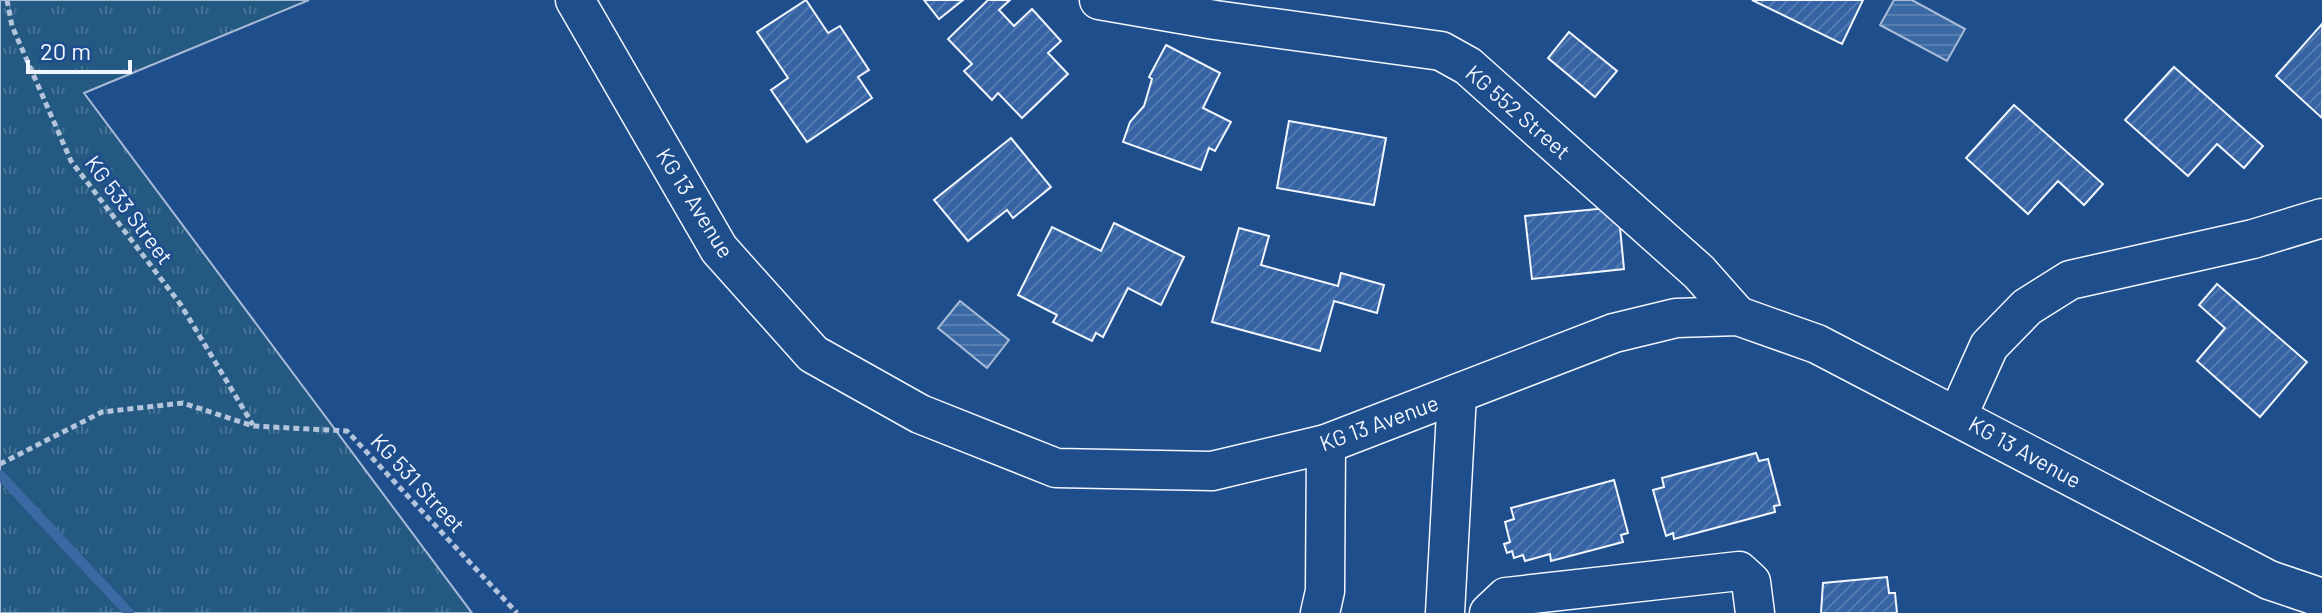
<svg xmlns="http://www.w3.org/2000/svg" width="2322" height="613" viewBox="0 0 2322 613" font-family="Barlow,sans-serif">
  <defs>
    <pattern id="grass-tufts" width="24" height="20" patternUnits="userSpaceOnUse" patternTransform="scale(2)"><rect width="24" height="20" fill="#245a82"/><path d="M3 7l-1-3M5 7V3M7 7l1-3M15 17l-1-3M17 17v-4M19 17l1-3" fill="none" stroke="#447295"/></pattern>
    <pattern id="water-rules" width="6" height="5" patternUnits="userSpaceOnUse" patternTransform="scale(2)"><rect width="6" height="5" fill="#3b69a3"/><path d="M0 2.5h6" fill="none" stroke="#587fb1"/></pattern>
    <pattern id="building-hatch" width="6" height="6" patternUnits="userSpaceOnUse" patternTransform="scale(2)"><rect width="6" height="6" fill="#3563a3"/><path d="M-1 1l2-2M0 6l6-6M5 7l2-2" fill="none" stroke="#537ab1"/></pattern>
  </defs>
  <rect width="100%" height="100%" fill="#1f4e8c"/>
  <!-- grass -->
  <path fill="url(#grass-tufts)" stroke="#a8bbd7" stroke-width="2" d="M 0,0 L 309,0 L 84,93 L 472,613 L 0,613 Z"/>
  <!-- water -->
  <g fill="url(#water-rules)" stroke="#a8bbd7" stroke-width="2">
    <path d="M 1894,0 L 1912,0 L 1965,29 L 1947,61 L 1880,25 Z"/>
    <path d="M 960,301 L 1009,340 L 987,368 L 938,328 Z"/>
  </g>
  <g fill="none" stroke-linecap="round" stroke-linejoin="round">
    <!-- stream -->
    <path stroke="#3b69a3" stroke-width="10" d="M 0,475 L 129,613"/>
  </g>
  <!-- building -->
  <g fill="url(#building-hatch)" stroke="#f2f6ff" stroke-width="2">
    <path d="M 806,0 L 828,33 L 840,26 L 869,70 L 858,77 L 872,98 L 807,142 L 771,90 L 788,78 L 757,32 Z"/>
    <path d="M 924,0 L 963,0 L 939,19 Z"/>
    <path d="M 1010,0 L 999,10 L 1014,26 L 1032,9 L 1061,41 L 1048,53 L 1068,74 L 1022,118 L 998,93 L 992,100 L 964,71 L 972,64 L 948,39 L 988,0 Z"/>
    <path d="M 1752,0 L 1863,0 L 1842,44 Z"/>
    <path d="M 2322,24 L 2322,118 L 2276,76 Z"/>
    <path d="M 1569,32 L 1617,71 L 1595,97 L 1548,58 Z"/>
    <path d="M 1166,45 L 1220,73 L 1203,108 L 1231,122 L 1215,151 L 1209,148 L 1201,170 L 1123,142 L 1130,122 L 1144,106 L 1152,79 L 1149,77 Z"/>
    <path d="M 2174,67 L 2263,146 L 2244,168 L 2217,144 L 2188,176 L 2125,120 Z"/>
    <path d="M 2014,105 L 2103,184 L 2084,205 L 2058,181 L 2028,214 L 1966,158 Z"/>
    <path d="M 1289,121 L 1386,138 L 1374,205 L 1277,188 Z"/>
    <path d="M 1011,138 L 1051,187 L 1013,218 L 1007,210 L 968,241 L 934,200 Z"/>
    <path d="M 1618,207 L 1624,269 L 1532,279 L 1525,216 Z"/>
    <path d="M 1114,223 L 1184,257 L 1161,305 L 1128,288 L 1103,337 L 1096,333 L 1092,341 L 1053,322 L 1057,315 L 1018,295 L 1052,227 L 1101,251 Z"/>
    <path d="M 1239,228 L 1269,236 L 1261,265 L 1338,286 L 1341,273 L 1384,285 L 1377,313 L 1334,301 L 1320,351 L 1212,322 Z"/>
    <path d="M 2217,284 L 2307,362 L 2260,417 L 2197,361 L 2225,328 L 2199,305 Z"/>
    <path d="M 1756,453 L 1759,461 L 1768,459 L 1780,505 L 1774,506 L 1775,512 L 1674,539 L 1673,533 L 1666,536 L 1653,490 L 1664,487 L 1662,478 Z"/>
    <path d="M 1614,480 L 1628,533 L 1621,535 L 1623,542 L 1551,561 L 1550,554 L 1525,561 L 1523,555 L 1514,558 L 1512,551 L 1507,553 L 1504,544 L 1510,542 L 1505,522 L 1514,519 L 1511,508 Z"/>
    <path d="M 1887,577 L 1889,593 L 1895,593 L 1897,613 L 1821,613 L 1823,583 Z"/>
  </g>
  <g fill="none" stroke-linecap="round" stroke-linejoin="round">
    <!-- minor casing -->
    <g stroke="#f2f6ff" stroke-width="41">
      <g id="minor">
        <path d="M 575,0 L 719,249 L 813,354 L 920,414 L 1056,468 L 1212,471 L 1326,444 L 1614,333 L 1676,318 L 1738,316 L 1817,344 L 2269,580 L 2322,598"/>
        <path d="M 1099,0 L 1215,20 L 1441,51 L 1468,66 L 1699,272 L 1738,316"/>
        <path d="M 1958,415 L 1989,346 L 2027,307 L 2070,280 L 2253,239 L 2322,218"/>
        <path d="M 1320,613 L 1325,591 L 1326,444"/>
        <path d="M 1445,613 L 1457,394"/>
        <path d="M 1489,613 L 1506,597 L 1739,571 L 1751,582 L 1755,613"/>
      </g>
    </g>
    <!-- path -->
    <g stroke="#b3c4dc" stroke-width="5" stroke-dasharray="6 4" stroke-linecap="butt">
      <path d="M 7,0 L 12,26 L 71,161 L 181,305 L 253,425"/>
      <path d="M 0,464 L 102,412 L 183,403 L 253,426 L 347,431 L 517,613"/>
    </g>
    <!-- minor -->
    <use href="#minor" stroke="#1f4e8c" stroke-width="38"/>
  </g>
  <g text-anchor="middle" stroke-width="6" stroke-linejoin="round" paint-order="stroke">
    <!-- street labels -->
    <g font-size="22" fill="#f2f6ff" stroke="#1f4e8c">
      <text transform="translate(1518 112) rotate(41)" y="8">KG 552 Street</text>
      <text transform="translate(695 203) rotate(58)" y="8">KG 13 Avenue</text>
      <text transform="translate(129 210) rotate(53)" y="8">KG 533 Street</text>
      <text transform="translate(1379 423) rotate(-20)" y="8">KG 13 Avenue</text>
      <text transform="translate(2025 452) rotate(29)" y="8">KG 13 Avenue</text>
      <text transform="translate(418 483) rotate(47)" y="8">KG 531 Street</text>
    </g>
  </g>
  <!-- scale -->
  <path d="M28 60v12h102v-12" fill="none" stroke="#f2f6ff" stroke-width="4"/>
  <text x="40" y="60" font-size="24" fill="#f2f6ff" stroke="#1f4e8c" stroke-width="6" paint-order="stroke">20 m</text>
</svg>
